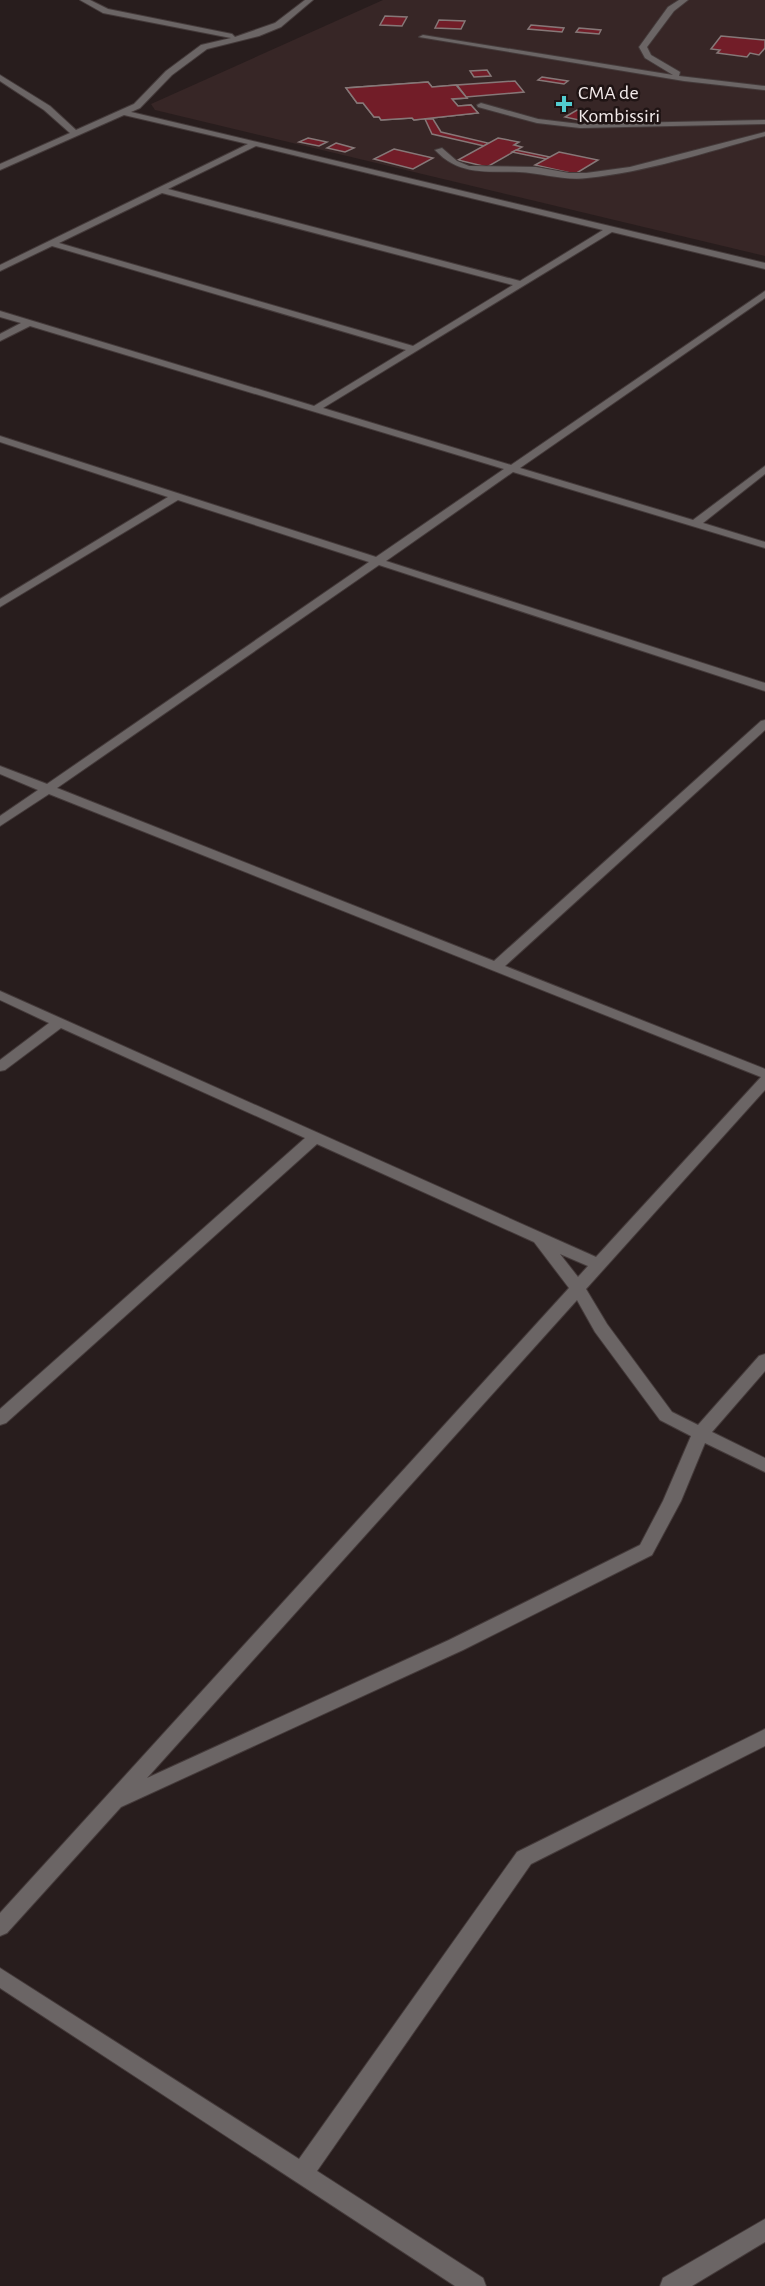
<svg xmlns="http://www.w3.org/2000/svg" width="765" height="2286" viewBox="0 0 765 2286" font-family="'Alegreya Sans',sans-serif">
  <rect width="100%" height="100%" fill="#281d1d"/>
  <!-- built -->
  <path fill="#372626" d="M 383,0 L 765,0 L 765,256 L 155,110 L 151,104 Z"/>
  <!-- building -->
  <g fill="#721d28" stroke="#867878" stroke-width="1.5" fill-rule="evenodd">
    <path d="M 385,16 L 407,17 L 402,26 L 380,25 Z"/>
    <path d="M 439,20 L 465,21 L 461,29 L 435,28 Z"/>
    <path d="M 531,25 L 564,28 L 562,32 L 528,29 Z"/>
    <path d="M 579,28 L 601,30 L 599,34 L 576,32 Z"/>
    <path d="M 721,36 L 765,40 L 765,48 L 759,55 L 750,53 L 747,57 L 717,53 L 720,50 L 711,49 Z"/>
    <path d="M 487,70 L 491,76 L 474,77 L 470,71 Z"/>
    <path d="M 542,77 L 568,81 L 564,84 L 538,80 Z"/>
    <path d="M 515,81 L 524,92 L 466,97 L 457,85 Z"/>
    <path d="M 428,82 L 432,87 L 456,85 L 467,98 L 452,99 L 458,106 L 471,105 L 478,113 L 414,120 L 412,118 L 381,120 L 379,117 L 374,117 L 363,103 L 357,103 L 346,88 ZM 428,95 L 439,109 L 390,113 L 380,99 L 393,98 L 398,106 L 418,105 L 412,96 Z"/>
    <path d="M 428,82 L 432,87 L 456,85 L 467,98 L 452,99 L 458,106 L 471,105 L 478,113 L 414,120 L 412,118 L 381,120 L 379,117 L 374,117 L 363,103 L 357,103 L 346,88 Z"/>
    <path d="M 577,110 L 599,115 L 588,122 L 565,117 Z"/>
    <path d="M 425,119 L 433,119 L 441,132 L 488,143 L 484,146 L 432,134 Z"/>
    <path d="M 308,138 L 327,142 L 319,146 L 299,142 Z"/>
    <path d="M 498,138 L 519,142 L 514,145 L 522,147 L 487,167 L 458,160 Z"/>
    <path d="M 336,143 L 354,148 L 345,152 L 327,148 Z"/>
    <path d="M 394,149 L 433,158 L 413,169 L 374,159 Z"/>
    <path d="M 516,150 L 550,157 L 546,159 L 512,152 Z"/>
    <path d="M 559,152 L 598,160 L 575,174 L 535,165 Z"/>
  </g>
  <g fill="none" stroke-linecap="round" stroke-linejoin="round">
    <!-- service casing -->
    <g stroke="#443a3a" stroke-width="2">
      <g id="service">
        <path d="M 679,0 L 688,0 L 674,11 L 647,47 L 651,55 L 680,72 L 679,76 L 765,86 L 765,90 L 684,81 L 419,37 L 423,35 L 673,75 L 645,58 L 639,47 L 668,7 Z"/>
        <path d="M 481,103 L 538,119 L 580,124 L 765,120 L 765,124 L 580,128 L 537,123 L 478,107 L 477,105 Z"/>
        <path d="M 765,132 L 765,136 C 707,152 647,172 587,178 C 565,181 542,173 519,172 C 487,171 459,176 435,150 L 442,148 L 457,161 L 469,166 L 536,167 L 569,173 L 586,173 L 630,167 Z"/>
      </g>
    </g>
    <!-- minor casing -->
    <g stroke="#443a3a" stroke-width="2">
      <g id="minor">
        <path d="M 80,0 L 90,0 L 108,9 L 232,34 L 235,37 L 275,23 L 305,0 L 313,0 L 281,27 L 259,36 L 207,49 L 172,75 L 140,108 L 131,112 L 765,263 L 765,269 L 612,232 L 323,408 L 511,465 L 765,291 L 765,298 L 520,468 L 693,520 L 765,466 L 765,474 L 703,523 L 765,542 L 765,548 L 513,472 L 386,561 L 765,683 L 765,691 L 379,565 L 57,788 L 494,961 L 761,721 L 765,720 L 765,730 L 505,966 L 765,1069 L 765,1090 L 586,1289 L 607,1324 L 672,1412 L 698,1425 L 759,1356 L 765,1354 L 765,1371 L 712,1432 L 765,1458 L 765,1472 L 705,1443 L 681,1501 L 652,1555 L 463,1650 L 121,1807 L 7,1933 L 0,1936 L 0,1913 L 569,1288 L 534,1242 L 317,1144 L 6,1423 L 0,1425 L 0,1409 L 305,1138 L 61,1028 L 5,1070 L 0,1071 L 0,1060 L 49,1023 L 0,1000 L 0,991 L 596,1257 L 761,1077 L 49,794 L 0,826 L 0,816 L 38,790 L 0,774 L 0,766 L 47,784 L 369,562 L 178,500 L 0,607 L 0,599 L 168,497 L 0,442 L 0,436 L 376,557 L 504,469 L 30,326 L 0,341 L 0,334 L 21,323 L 0,317 L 0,311 L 314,406 L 406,350 L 52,246 L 0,271 L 0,265 L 248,144 L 124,115 L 0,170 L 0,164 L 70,133 L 44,110 L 0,81 L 0,75 L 50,106 L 76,130 L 134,104 L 166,71 L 201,45 L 231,38 L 103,13 ZM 256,146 L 603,230 L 520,281 L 168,189 ZM 162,193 L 513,285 L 413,346 L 59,243 ZM 560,1254 L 588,1266 L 578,1277 ZM 577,1300 L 595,1332 L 660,1420 L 691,1436 L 663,1501 L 640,1545 L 449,1640 L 147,1778 Z"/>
        <path d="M 765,1729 L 765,1746 L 531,1864 L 317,2171 L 483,2278 L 486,2286 L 455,2286 L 0,1988 L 0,1968 L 299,2159 L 517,1852 Z"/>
        <path d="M 765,2219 L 765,2242 L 692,2286 L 660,2286 L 663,2278 Z"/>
      </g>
    </g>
    <!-- service -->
    <use href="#service" fill="#6b6565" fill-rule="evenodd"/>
    <!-- minor -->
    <use href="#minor" fill="#6b6565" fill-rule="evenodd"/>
  </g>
  <!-- markers -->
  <path fill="#52ccd0" stroke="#1f1414" stroke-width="2" d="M561 95h6v6h6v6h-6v6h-6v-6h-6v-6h6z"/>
  <g text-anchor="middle" stroke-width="5" stroke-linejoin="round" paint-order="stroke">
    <!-- far-poi labels -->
    <g font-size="20" fill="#f1e9e9" stroke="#1f1414" text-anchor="start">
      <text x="578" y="99">CMA de<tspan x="578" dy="23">Kombissiri</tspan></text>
    </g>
  </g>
</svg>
